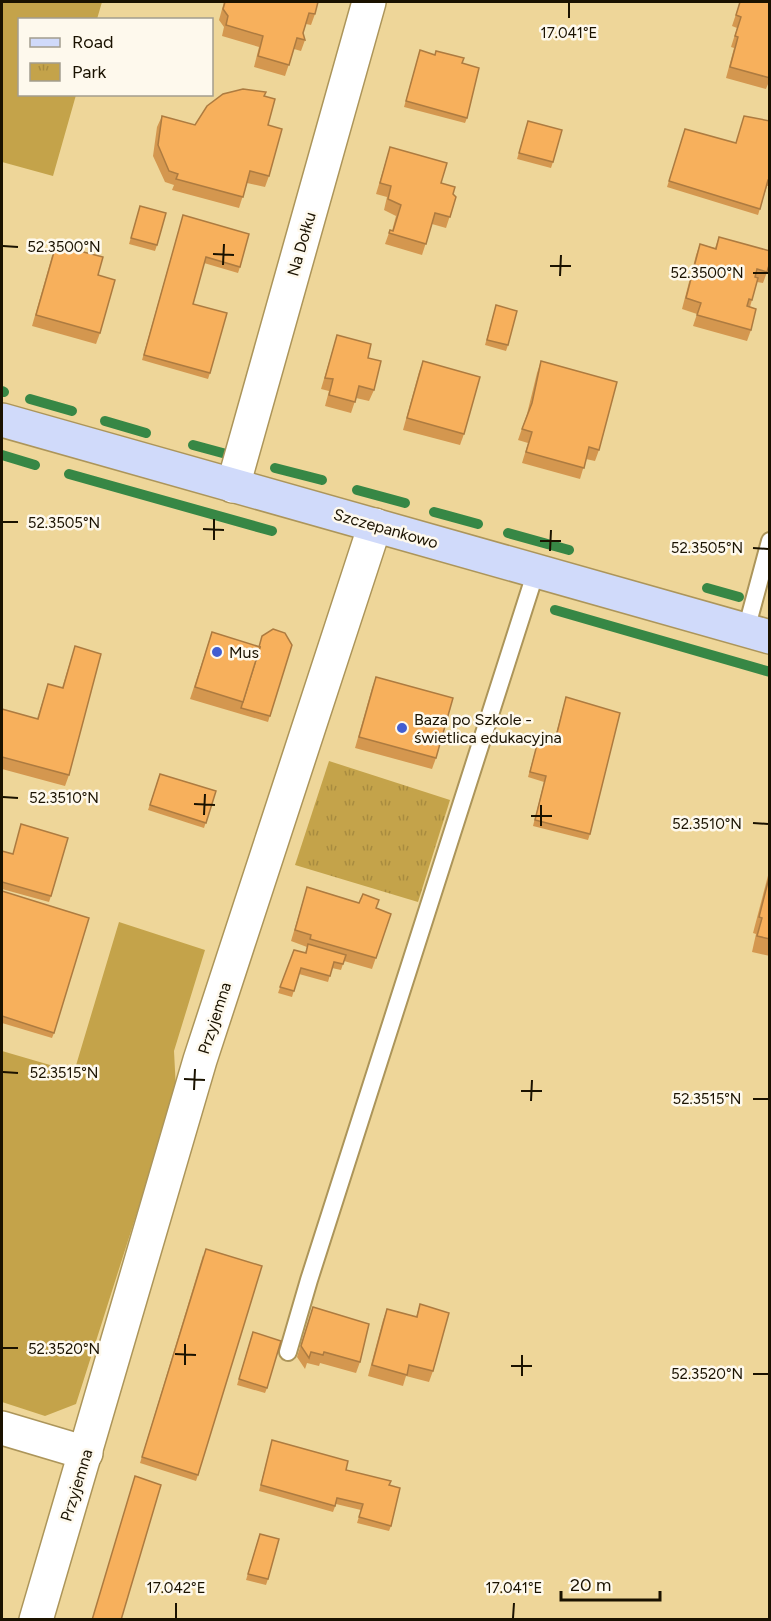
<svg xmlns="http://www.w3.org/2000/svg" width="771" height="1621" viewBox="0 0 771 1621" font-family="Figtree,sans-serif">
  <defs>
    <pattern id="park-tufts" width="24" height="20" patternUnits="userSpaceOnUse" patternTransform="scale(1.5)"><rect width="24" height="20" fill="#c4a34a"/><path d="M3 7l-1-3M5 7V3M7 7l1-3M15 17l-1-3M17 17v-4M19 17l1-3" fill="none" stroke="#a88b3f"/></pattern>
  </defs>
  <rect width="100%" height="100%" fill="#eed699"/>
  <!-- grass -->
  <g fill="#c4a34a">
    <path d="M 2,2 L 102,2 L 97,19 L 20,20 L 20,94 L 76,95 L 53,176 L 2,162 Z"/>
    <path d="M 119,922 L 205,950 L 174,1051 L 176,1090 L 76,1404 L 45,1416 L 2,1402 L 2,1051 L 74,1072 Z"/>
  </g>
  <!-- park -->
  <path fill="url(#park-tufts)" d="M 329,761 L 450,800 L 418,902 L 295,865 Z"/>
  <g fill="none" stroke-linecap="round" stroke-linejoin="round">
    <!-- stream -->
    <g stroke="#378745" stroke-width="10">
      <path d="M 2,391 L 4,392"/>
      <path d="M 30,399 L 72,411"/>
      <path d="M 105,421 L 146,433"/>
      <path d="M 193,445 L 230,455"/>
      <path d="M 2,455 L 35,465"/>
      <path d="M 275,468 L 322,480"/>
      <path d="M 69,474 L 272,531"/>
      <path d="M 357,490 L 405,503"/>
      <path d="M 434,512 L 478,524"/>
      <path d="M 508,533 L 569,550"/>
      <path d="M 707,588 L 739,597"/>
      <path d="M 555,610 L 770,672"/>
    </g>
    <!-- lane casing -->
    <g stroke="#ac955a" stroke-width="20">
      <g id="lane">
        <path d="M 746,630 L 770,541"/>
        <path d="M 288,1352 L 309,1280 L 536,571"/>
      </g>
    </g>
    <!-- street casing -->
    <g stroke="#ac955a" stroke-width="36">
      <g id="street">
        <path d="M 233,486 L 369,2"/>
        <path d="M 2,1428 L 86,1453"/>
        <path d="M 36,1620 L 200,1060 L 375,525"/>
      </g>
    </g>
    <!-- secondary casing -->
    <g stroke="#ac955a" stroke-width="36">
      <path id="secondary" d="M 2,420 L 770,637"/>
    </g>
    <!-- lane -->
    <use href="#lane" stroke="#fff" stroke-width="16"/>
    <!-- street -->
    <use href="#street" stroke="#fff" stroke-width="33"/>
    <!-- secondary -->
    <use href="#secondary" stroke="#d0dafa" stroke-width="33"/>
  </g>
  <!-- wall -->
  <g fill="#d4974f">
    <path d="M 224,2 L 315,14 L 311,25 L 306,24 L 303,33 L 305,40 L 301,51 L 294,49 L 285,76 L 254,67 L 259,47 L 222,36 L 224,27 L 219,20 Z"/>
    <path d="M 740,2 L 770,2 L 770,79 L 766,89 L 726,78 L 734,48 L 731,47 L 737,28 L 732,26 Z"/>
    <path d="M 420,50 L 467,118 L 465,123 L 404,107 Z"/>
    <path d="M 264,96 L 269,176 L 265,187 L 247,183 L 239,208 L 172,190 L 174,185 L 165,182 L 153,156 L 157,127 L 162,116 L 195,125 Z"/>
    <path d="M 528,121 L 553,162 L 551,168 L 517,159 Z"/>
    <path d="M 770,121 L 770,186 L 767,186 L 758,215 L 667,187 L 685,129 L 735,143 Z"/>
    <path d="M 390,147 L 441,183 L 456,197 L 446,228 L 432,224 L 422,255 L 385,244 L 390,230 L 392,231 L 396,216 L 384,210 L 387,197 L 376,194 Z"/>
    <path d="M 140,206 L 157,245 L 155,251 L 129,244 Z"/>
    <path d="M 183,215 L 240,267 L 238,273 L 204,263 L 193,304 L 210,373 L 208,379 L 142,360 Z"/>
    <path d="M 719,237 L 767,272 L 763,283 L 757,282 L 750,307 L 751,330 L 747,341 L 693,326 L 697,314 L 682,309 L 696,255 L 700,244 L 715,248 Z"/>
    <path d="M 56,245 L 100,333 L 96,344 L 32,326 L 52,256 Z"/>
    <path d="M 496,305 L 508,345 L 506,351 L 485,345 Z"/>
    <path d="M 337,335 L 368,358 L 374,390 L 369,401 L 356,398 L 351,413 L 325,406 L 329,391 L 321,389 Z"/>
    <path d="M 423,361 L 464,434 L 460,445 L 403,430 L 419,372 Z"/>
    <path d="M 541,361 L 599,450 L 595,461 L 586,459 L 580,479 L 522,463 L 528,443 L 518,440 L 527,414 L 537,373 Z"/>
    <path d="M 212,632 L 259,647 L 292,645 L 268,722 L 190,699 Z"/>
    <path d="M 75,646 L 69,775 L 65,786 L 2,769 L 2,709 L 37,719 L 48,684 L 62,688 Z"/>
    <path d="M 376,677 L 436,758 L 432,769 L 355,748 L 372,688 Z"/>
    <path d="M 566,697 L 590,834 L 588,840 L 533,826 L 544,782 L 528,777 L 539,737 L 554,741 Z"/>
    <path d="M 160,774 L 216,791 L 204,828 L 148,810 Z"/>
    <path d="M 2,851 L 51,896 L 49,902 L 2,889 Z"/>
    <path d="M 770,868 L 770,956 L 752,952 L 756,934 L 753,933 Z"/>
    <path d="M 307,887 L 391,914 L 372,969 L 344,961 L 341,970 L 332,968 L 328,982 L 299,974 L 292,997 L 278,993 L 294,950 L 305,953 L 307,947 L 291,941 Z"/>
    <path d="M 2,891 L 54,1033 L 52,1038 L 2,1023 Z"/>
    <path d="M 203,1255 L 198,1475 L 196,1481 L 140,1463 Z"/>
    <path d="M 420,1304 L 433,1371 L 429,1382 L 406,1376 L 403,1386 L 368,1376 L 383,1320 L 387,1309 L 416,1317 Z"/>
    <path d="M 313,1307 L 360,1362 L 356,1373 L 320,1363 L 319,1366 L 307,1363 L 305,1369 L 297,1357 Z"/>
    <path d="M 251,1338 L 267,1388 L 265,1393 L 237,1385 Z"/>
    <path d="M 272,1440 L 346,1470 L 389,1485 L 391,1526 L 389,1531 L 357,1523 L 361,1510 L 336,1504 L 333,1512 L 259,1491 Z"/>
    <path d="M 258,1540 L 268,1579 L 266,1585 L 246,1580 Z"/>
  </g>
  <!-- building -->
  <g fill="#f7b05c" stroke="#ad7b40" stroke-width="1.5">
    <path d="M 225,2 L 318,2 L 315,14 L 309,13 L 303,33 L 305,40 L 297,38 L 289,65 L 258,56 L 263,36 L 226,25 L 228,16 L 223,9 Z"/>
    <path d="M 740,2 L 770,2 L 770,78 L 730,67 L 738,37 L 735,36 L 741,17 L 736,15 Z"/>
    <path d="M 420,50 L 435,55 L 436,51 L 464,58 L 462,63 L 479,68 L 467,118 L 406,101 Z"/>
    <path d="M 243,89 L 266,92 L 264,96 L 275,99 L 268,125 L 282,129 L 269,176 L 250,171 L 243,197 L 176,179 L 178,174 L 169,171 L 158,145 L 162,116 L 195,125 L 207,106 L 223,94 Z"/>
    <path d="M 744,116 L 770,121 L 770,180 L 768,180 L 760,209 L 669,181 L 685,129 L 736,143 Z"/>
    <path d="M 528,121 L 562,130 L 553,162 L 519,153 Z"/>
    <path d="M 390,147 L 447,163 L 441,183 L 455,187 L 453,194 L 456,197 L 450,217 L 435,213 L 426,244 L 389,233 L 390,230 L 393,231 L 401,205 L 388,199 L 391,186 L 380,183 Z"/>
    <path d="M 140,206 L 166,213 L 157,245 L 131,238 Z"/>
    <path d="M 183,215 L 249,234 L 240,267 L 206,257 L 193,304 L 227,313 L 210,373 L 144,355 Z"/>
    <path d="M 719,237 L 770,251 L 770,262 L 767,272 L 757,269 L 755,277 L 758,278 L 752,300 L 749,299 L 747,306 L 756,309 L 751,330 L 697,315 L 701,303 L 686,298 L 700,244 L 716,249 Z"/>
    <path d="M 56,245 L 103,257 L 98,275 L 115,280 L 100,333 L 36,315 Z"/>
    <path d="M 496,305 L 517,311 L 508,345 L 487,340 Z"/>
    <path d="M 337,335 L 371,344 L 368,358 L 381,361 L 374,390 L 359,386 L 355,402 L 329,395 L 333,379 L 325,378 Z"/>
    <path d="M 423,361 L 480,377 L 464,434 L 407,418 Z"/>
    <path d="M 541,361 L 617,382 L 599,450 L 589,447 L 584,468 L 526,452 L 532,432 L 522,429 L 532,403 Z"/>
    <path d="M 273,629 L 285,633 L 292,645 L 270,716 L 241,708 L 260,647 L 259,647 L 262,636 Z"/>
    <path d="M 212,632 L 260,647 L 243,702 L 195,687 Z"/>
    <path d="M 75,646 L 101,654 L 69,775 L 2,757 L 2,709 L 38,719 L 48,684 L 63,688 Z"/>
    <path d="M 376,677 L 453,698 L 436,758 L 359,737 Z"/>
    <path d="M 566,697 L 620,713 L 590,834 L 535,820 L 546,776 L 530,772 L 539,737 L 555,741 Z"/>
    <path d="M 160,774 L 216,791 L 206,823 L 150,805 Z"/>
    <path d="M 21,824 L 68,838 L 51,896 L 2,882 L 2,851 L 13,854 Z"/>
    <path d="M 770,874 L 770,939 L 757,936 L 762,918 L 759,917 Z"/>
    <path d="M 307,887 L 359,903 L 363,894 L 379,900 L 376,908 L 391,914 L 376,958 L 310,939 L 311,935 L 295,930 Z"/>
    <path d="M 2,891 L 89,918 L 54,1033 L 2,1016 Z"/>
    <path d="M 308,944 L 346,955 L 343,964 L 334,962 L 330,976 L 301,968 L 294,991 L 280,987 L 294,950 L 306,953 Z"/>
    <path d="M 206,1249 L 262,1266 L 198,1475 L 142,1457 Z"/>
    <path d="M 420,1304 L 449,1313 L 433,1371 L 409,1365 L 407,1375 L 372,1365 L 387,1309 L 417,1317 Z"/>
    <path d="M 313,1307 L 369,1324 L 360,1362 L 324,1352 L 323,1355 L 311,1352 L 309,1358 L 301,1346 Z"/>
    <path d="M 253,1332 L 281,1341 L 267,1388 L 239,1379 Z"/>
    <path d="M 272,1440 L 348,1461 L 346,1470 L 391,1481 L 389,1485 L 400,1488 L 391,1526 L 359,1517 L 363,1504 L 337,1498 L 335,1506 L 261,1485 Z"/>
    <path d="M 135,1476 L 161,1485 L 121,1620 L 92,1620 Z"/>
    <path d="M 260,1534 L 279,1539 L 268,1579 L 248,1574 Z"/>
  </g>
  <!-- ticks -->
  <path fill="none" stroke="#1a1200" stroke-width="2" d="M 569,18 L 569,3M 3,246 L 18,247M 213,254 L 234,255M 223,265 L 224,244M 550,266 L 571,266M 753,273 L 768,273M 560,276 L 561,255M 3,522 L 18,522M 203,529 L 224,530M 214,540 L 214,519M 540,541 L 561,541M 753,548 L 768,549M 550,551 L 551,530M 3,797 L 18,798M 194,804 L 215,805M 204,815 L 205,794M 531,816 L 552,816M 753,823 L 768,824M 541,826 L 541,805M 3,1072 L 18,1073M 184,1079 L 205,1080M 194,1090 L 195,1069M 521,1091 L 542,1091M 753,1099 L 768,1099M 531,1101 L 532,1080M 3,1348 L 18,1348M 175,1354 L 196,1355M 185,1365 L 185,1344M 511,1366 L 532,1366M 753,1374 L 768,1374M 522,1376 L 522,1355M 176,1618 L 176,1603M 513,1618 L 514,1603"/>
  <!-- markers -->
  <g fill="#425ed1" stroke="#fef9ed" stroke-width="2">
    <circle cx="217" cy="652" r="6"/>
    <circle cx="402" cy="728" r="6"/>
  </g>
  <g text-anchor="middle" stroke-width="5" stroke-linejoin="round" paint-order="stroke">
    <!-- street labels -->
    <g font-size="16" fill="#1a1200" stroke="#fef9ed">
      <text transform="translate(301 244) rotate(-74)" y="6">Na Dołku</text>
      <text transform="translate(386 528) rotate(16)" y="6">Szczepankowo</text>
      <text transform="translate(214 1018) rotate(-72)" y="6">Przyjemna</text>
      <text transform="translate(76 1485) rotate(-73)" y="6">Przyjemna</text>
    </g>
    <!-- poi labels -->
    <g font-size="16" fill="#1a1200" stroke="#fef9ed" text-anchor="start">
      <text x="229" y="658">Mus</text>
      <text x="414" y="725">Baza po Szkole -<tspan x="414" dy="18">świetlica edukacyjna</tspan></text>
    </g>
  </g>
  <g font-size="15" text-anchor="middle" fill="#1a1200" stroke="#fef9ed" stroke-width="5" stroke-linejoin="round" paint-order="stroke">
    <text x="569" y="38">17.041°E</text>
    <text x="64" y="252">52.3500°N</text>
    <text x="707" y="278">52.3500°N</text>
    <text x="64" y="528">52.3505°N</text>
    <text x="707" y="553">52.3505°N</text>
    <text x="64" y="803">52.3510°N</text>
    <text x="707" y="829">52.3510°N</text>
    <text x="64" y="1078">52.3515°N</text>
    <text x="707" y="1104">52.3515°N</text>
    <text x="64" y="1354">52.3520°N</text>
    <text x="707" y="1379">52.3520°N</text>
    <text x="176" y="1593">17.042°E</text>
    <text x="514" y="1593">17.041°E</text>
  </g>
  <!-- border -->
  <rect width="771" height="1621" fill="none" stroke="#1a1200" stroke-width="6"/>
  <!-- legend -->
  <rect x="18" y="18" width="195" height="78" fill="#fef9ed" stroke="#a39d8e" stroke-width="1.5"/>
  <rect x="30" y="38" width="30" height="9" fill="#d0dafa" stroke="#a39d8e" stroke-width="1.5"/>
  <text x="72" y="48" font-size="18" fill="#1a1200">Road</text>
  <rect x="30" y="63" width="30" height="18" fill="url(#park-tufts)" stroke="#a39d8e" stroke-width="1.5"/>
  <text x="72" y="78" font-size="18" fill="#1a1200">Park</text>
  <!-- scale -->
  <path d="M561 1591v9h99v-9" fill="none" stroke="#1a1200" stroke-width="3"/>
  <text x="570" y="1591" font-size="18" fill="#1a1200" stroke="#fef9ed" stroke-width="4.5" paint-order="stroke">20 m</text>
</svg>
